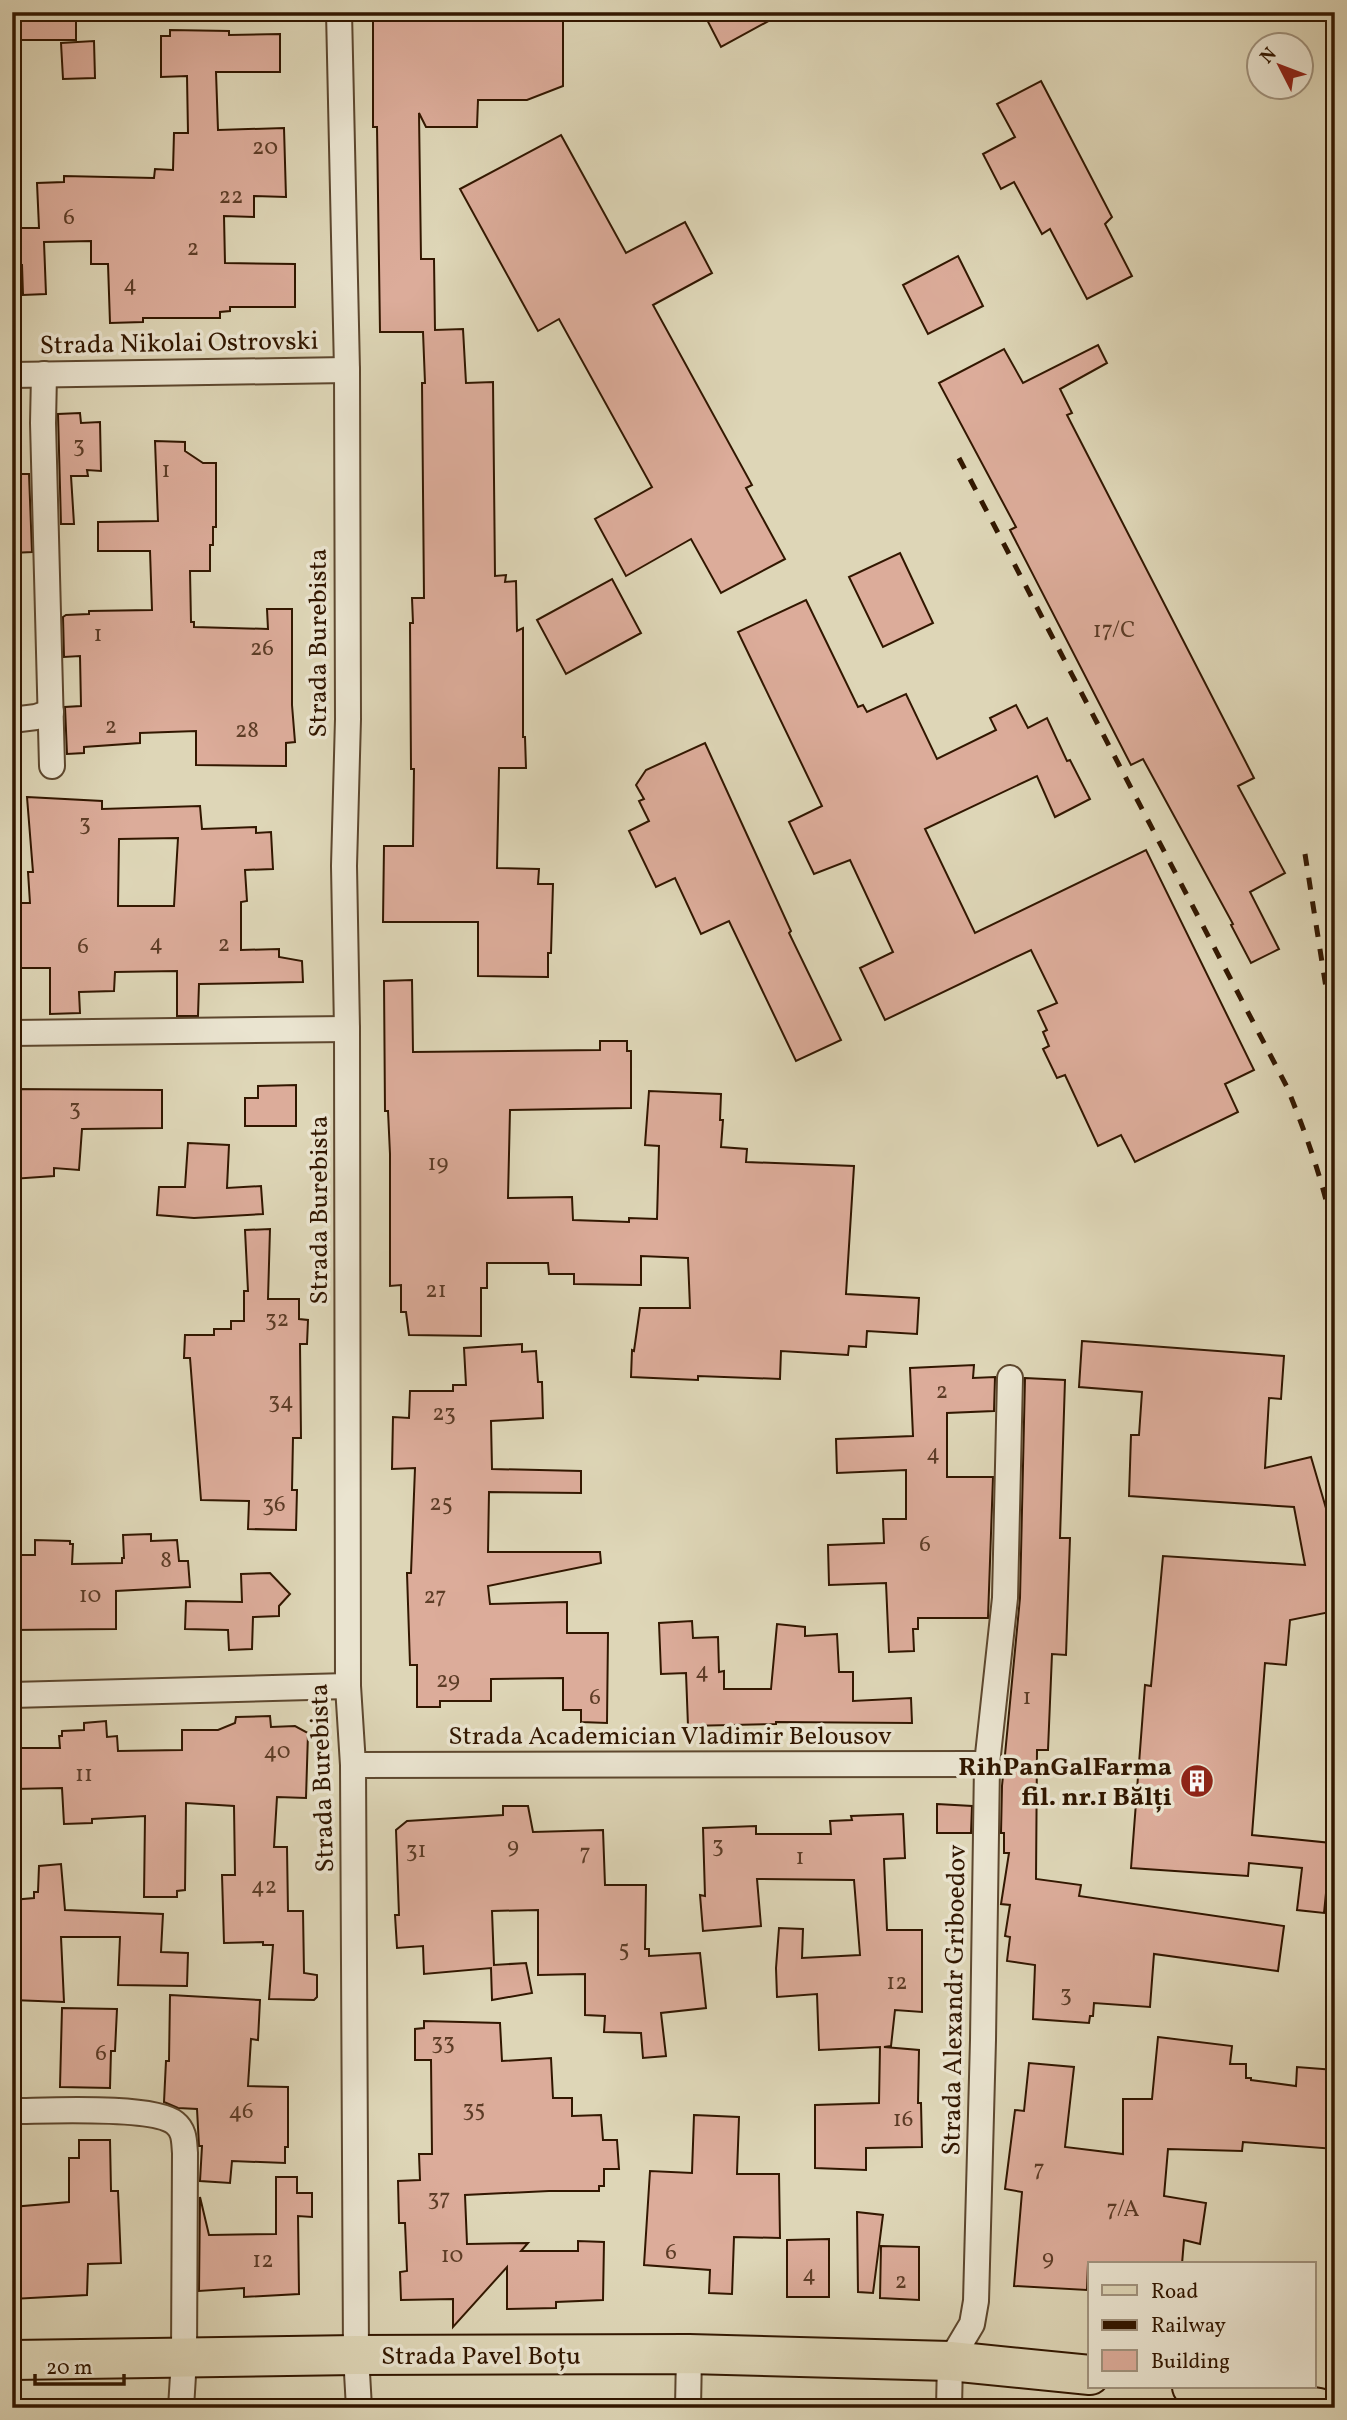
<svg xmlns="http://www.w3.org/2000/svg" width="1347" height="2420" viewBox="0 0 1347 2420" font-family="Vollkorn,serif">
  <rect width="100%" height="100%" fill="#ded6b7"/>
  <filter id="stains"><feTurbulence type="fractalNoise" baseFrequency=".00286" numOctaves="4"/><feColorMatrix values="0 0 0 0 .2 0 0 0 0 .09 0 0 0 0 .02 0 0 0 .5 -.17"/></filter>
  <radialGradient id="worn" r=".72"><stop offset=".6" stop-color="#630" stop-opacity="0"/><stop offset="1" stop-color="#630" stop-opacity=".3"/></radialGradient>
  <!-- building -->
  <g fill="#dcac9a" stroke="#321700" stroke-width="2" fill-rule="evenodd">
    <rect x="18" y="12" width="58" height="28"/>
    <path d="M 373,12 L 563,12 L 563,86 L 527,100 L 478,100 L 477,127 L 426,127 L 419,113 L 421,259 L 434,259 L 435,330 L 463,329 L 466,383 L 493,382 L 495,576 L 506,575 L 505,582 L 516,581 L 517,631 L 523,628 L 523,737 L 525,737 L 526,768 L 499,768 L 497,868 L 539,869 L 538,884 L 553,884 L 551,953 L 548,953 L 548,977 L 478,976 L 478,922 L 383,922 L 384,846 L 413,846 L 414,769 L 411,769 L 410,623 L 413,623 L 412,598 L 424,598 L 422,383 L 425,383 L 423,332 L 380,332 L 377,127 L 373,127 Z"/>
    <path d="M 703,12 L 785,12 L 721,47 Z"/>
    <path d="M 170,30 L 229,31 L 229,35 L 280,34 L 280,72 L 216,72 L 218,130 L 284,128 L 286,197 L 254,196 L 254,217 L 224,216 L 225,263 L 295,264 L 295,307 L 230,307 L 230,311 L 220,312 L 220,318 L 143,318 L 143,322 L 110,323 L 108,264 L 91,264 L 91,241 L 44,242 L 46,294 L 23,295 L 22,265 L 12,265 L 12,228 L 39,228 L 37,183 L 64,182 L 64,176 L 154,178 L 155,169 L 173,170 L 174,133 L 188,133 L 187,76 L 161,77 L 161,36 L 170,36 Z"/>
    <path d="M 94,41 L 95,78 L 63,79 L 61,43 Z"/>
    <path d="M 1041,81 L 1112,217 L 1105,224 L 1132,276 L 1087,299 L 1050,229 L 1042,234 L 1014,182 L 1001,189 L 983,154 L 1015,137 L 997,104 Z"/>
    <path d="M 561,135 L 626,253 L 685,222 L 712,273 L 653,305 L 752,485 L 746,488 L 785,559 L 721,593 L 691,539 L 626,576 L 595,519 L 652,487 L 559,319 L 538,331 L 460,189 Z"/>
    <path d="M 958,256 L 983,306 L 928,334 L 903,285 Z"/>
    <path d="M 1098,345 L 1107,363 L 1060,389 L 1072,413 L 1067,415 L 1254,778 L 1238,786 L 1285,873 L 1250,892 L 1279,949 L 1251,963 L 1231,925 L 1233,924 L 1143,759 L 1131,765 L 1010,530 L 1016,527 L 939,383 L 1004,349 L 1023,383 Z"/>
    <path d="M 80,413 L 81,423 L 100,422 L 101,471 L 87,470 L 88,476 L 71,476 L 74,524 L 61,524 L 58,414 Z"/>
    <path d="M 155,441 L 185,442 L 185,451 L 203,463 L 216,463 L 216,527 L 213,527 L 213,545 L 210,545 L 210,571 L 190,571 L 191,622 L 194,622 L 194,627 L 268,629 L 267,609 L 292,609 L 292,705 L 295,742 L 286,743 L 286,766 L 196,765 L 196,731 L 140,733 L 140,743 L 84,747 L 84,753 L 67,754 L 65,707 L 81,706 L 80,656 L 64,657 L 63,617 L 66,615 L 89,614 L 89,611 L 152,610 L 150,551 L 98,551 L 98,522 L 158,521 Z"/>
    <path d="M 12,474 L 29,474 L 32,552 L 12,553 Z"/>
    <path d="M 900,553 L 933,623 L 883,647 L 849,577 Z"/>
    <path d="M 612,579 L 641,633 L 566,674 L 537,620 Z"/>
    <path d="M 806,600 L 858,707 L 863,705 L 867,712 L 906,694 L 937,759 L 996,730 L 990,718 L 1016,705 L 1028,728 L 1047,718 L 1067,761 L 1070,760 L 1090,799 L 1055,817 L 1037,776 L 925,829 L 975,933 L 1146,850 L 1254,1070 L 1225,1084 L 1238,1112 L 1135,1162 L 1121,1135 L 1098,1146 L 1065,1075 L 1057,1078 L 1043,1049 L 1049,1046 L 1043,1032 L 1047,1030 L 1038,1011 L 1057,1003 L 1031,950 L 885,1020 L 860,968 L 893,952 L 850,860 L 814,874 L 789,822 L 822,806 L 738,632 Z"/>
    <path d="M 705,743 L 791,931 L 789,933 L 841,1040 L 796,1061 L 729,921 L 701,934 L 675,878 L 656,887 L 629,831 L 649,821 L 639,801 L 644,799 L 636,785 L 646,770 Z"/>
    <path d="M 27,797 L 102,801 L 102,809 L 200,806 L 202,829 L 256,827 L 256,833 L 271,832 L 273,869 L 245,870 L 247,901 L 241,902 L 241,950 L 279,949 L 279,957 L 302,961 L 303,982 L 199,984 L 198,1016 L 177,1016 L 177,971 L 115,972 L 114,991 L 79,992 L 80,1013 L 50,1014 L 50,968 L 12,968 L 12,903 L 30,903 L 28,872 L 33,872 ZM 178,838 L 174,906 L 118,906 L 119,839 Z"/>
    <path d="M 412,980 L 413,1052 L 600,1050 L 600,1041 L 627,1041 L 627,1051 L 631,1051 L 631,1108 L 510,1110 L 508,1198 L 572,1197 L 573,1220 L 629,1222 L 629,1218 L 657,1219 L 659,1146 L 645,1145 L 649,1091 L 721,1094 L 720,1120 L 723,1120 L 721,1147 L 747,1149 L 746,1162 L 854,1166 L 846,1294 L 919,1298 L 917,1334 L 867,1331 L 866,1347 L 849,1346 L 848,1355 L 781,1351 L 780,1379 L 698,1376 L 698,1380 L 631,1377 L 632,1350 L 634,1351 L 640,1308 L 690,1308 L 688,1258 L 641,1256 L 641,1285 L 574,1284 L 574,1274 L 549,1274 L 548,1263 L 487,1263 L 487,1288 L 481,1288 L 481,1336 L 409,1335 L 406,1312 L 401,1312 L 401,1285 L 390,1286 L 390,1154 L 388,1111 L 385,1111 L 384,981 Z"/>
    <path d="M 296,1085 L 296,1126 L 245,1126 L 245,1098 L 258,1098 L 258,1086 Z"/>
    <path d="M 12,1089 L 162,1090 L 162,1128 L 82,1129 L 79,1170 L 54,1168 L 54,1176 L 12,1179 Z"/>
    <path d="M 188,1143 L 229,1145 L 227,1188 L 261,1186 L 263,1214 L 194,1218 L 157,1215 L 159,1187 L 185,1187 Z"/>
    <path d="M 270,1229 L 268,1299 L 299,1299 L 299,1319 L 308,1320 L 307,1344 L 300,1344 L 301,1438 L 293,1438 L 292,1490 L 297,1490 L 296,1530 L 248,1529 L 249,1501 L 201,1500 L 190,1358 L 184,1358 L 185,1335 L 214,1335 L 214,1329 L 231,1329 L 231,1321 L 244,1321 L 244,1291 L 248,1291 L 245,1230 Z"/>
    <path d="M 1082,1341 L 1284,1356 L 1281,1399 L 1269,1398 L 1265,1468 L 1311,1457 L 1335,1539 L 1335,1611 L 1290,1620 L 1286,1665 L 1265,1663 L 1252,1835 L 1331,1843 L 1324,1913 L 1297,1910 L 1302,1868 L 1249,1863 L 1248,1876 L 1131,1868 L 1145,1685 L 1151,1686 L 1163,1556 L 1305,1565 L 1294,1507 L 1129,1496 L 1131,1435 L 1139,1435 L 1142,1392 L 1079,1387 Z"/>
    <path d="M 522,1344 L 522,1352 L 536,1351 L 538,1382 L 542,1382 L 543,1418 L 491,1421 L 492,1469 L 581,1471 L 581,1493 L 489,1492 L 488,1552 L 600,1552 L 601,1563 L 488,1586 L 490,1604 L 567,1602 L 567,1633 L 608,1633 L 607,1723 L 581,1722 L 581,1710 L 563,1710 L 563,1678 L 491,1679 L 491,1701 L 440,1701 L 440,1707 L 417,1707 L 417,1665 L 410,1665 L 407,1573 L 411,1573 L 415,1468 L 392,1469 L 393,1417 L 409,1418 L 410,1391 L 453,1391 L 453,1385 L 466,1385 L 464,1348 Z"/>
    <path d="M 974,1365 L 973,1378 L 995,1377 L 994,1411 L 947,1413 L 947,1477 L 993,1477 L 988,1618 L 918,1618 L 918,1629 L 913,1629 L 914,1651 L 889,1652 L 886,1583 L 829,1585 L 828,1545 L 884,1543 L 883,1519 L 906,1519 L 906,1470 L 837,1473 L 836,1439 L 913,1436 L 910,1368 Z"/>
    <path d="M 1025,1378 L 1065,1380 L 1060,1538 L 1070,1538 L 1066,1655 L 1052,1654 L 1048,1750 L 1037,1750 L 1036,1879 L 1081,1885 L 1079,1896 L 1284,1926 L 1278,1971 L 1154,1954 L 1150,2007 L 1094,2003 L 1093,2016 L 1090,2016 L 1089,2023 L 1033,2019 L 1035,1965 L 1007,1961 L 1010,1937 L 1005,1936 L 1010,1905 L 1001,1904 L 1009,1853 L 1004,1853 L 1004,1833 L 1001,1833 L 1002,1786 L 1020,1598 Z"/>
    <path d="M 151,1534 L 151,1541 L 177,1540 L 179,1561 L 188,1561 L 190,1587 L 116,1591 L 116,1629 L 12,1630 L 12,1555 L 35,1555 L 35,1540 L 70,1541 L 70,1544 L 73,1544 L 72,1564 L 122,1563 L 122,1558 L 124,1558 L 123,1535 Z"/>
    <path d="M 270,1573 L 290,1594 L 279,1606 L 279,1616 L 253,1617 L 252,1649 L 229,1650 L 228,1630 L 185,1629 L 186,1601 L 242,1602 L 241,1574 Z"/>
    <path d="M 692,1621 L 693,1638 L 718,1637 L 719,1672 L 724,1671 L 724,1689 L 771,1689 L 777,1624 L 805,1627 L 805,1636 L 837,1634 L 839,1672 L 853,1672 L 853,1701 L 911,1698 L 912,1723 L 776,1722 L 776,1724 L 688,1726 L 686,1673 L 661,1674 L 659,1623 Z"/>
    <path d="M 270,1716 L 271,1727 L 295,1726 L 308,1733 L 306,1798 L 277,1797 L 274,1847 L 287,1847 L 288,1911 L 303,1911 L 304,1973 L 317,1975 L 317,1997 L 314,2000 L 269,1999 L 273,1945 L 263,1945 L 263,1942 L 224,1943 L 222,1875 L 235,1875 L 234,1806 L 186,1803 L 185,1890 L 177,1891 L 177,1897 L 144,1897 L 145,1816 L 92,1819 L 92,1823 L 64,1824 L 62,1788 L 14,1789 L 13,1748 L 60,1748 L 59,1736 L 62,1736 L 62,1731 L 84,1730 L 84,1723 L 106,1721 L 107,1737 L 117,1736 L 118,1751 L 182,1750 L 182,1730 L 218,1730 L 235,1723 L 236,1717 Z"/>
    <path d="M 937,1804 L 972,1806 L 971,1833 L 937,1833 Z"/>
    <path d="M 503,1806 L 528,1806 L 533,1832 L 603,1830 L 605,1885 L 646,1885 L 645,1949 L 649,1949 L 649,1956 L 700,1953 L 706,2008 L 661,2013 L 666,2056 L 643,2058 L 641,2033 L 604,2032 L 605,2016 L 585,2015 L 585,1974 L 538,1975 L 538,1910 L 492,1911 L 494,1965 L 526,1963 L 532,1993 L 492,2000 L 491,1968 L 424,1974 L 423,1946 L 397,1948 L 395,1915 L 399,1915 L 396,1830 L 407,1821 L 503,1815 Z"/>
    <path d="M 903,1814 L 905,1858 L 884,1859 L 887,1930 L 922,1930 L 922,2012 L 895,2010 L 891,2046 L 884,2047 L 919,2050 L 918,2103 L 921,2103 L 922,2147 L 866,2148 L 866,2170 L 815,2168 L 815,2105 L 879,2103 L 880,2047 L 819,2050 L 817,1994 L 777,1997 L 776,1968 L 779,1928 L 803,1929 L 802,1958 L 860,1955 L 854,1880 L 757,1879 L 761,1926 L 703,1931 L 700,1895 L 705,1896 L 703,1828 L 756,1826 L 756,1834 L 831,1834 L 830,1821 L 852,1820 L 851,1816 Z"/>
    <path d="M 61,1864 L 65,1910 L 163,1914 L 161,1952 L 188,1953 L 187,1986 L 118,1985 L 120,1937 L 61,1937 L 64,2002 L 12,2000 L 12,1900 L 34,1898 L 34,1892 L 38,1892 L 39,1866 Z"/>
    <path d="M 170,1995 L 260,2000 L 258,2040 L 251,2039 L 248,2086 L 288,2087 L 288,2147 L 285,2147 L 285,2163 L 232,2161 L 230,2183 L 200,2181 L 202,2146 L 199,2146 L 197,2109 L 178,2108 L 164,2102 L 166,2061 L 169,2061 Z"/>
    <path d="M 62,2008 L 117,2009 L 115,2051 L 111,2051 L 110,2088 L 60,2087 Z"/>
    <path d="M 424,2021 L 500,2023 L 502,2061 L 551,2058 L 553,2098 L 572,2098 L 572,2116 L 601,2115 L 603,2140 L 617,2140 L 619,2169 L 604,2169 L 604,2186 L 599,2186 L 599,2191 L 549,2191 L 465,2195 L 467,2244 L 528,2243 L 521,2251 L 578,2251 L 578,2241 L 604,2242 L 603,2300 L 556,2302 L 556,2308 L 507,2309 L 507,2267 L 453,2327 L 453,2299 L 401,2300 L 400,2272 L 407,2271 L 405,2223 L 399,2223 L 398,2181 L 420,2180 L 419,2154 L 432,2154 L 431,2060 L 415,2060 L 415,2029 L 424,2028 Z"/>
    <path d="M 1158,2037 L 1232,2046 L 1230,2064 L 1246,2064 L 1246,2078 L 1251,2078 L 1251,2080 L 1296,2086 L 1297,2067 L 1335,2070 L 1335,2149 L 1243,2142 L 1242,2151 L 1168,2149 L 1164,2196 L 1206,2203 L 1200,2244 L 1184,2240 L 1182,2264 L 1088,2264 L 1087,2290 L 1014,2286 L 1022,2192 L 1005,2189 L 1015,2110 L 1024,2111 L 1029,2063 L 1074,2067 L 1065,2147 L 1123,2154 L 1123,2099 L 1152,2099 Z"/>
    <path d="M 694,2115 L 739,2117 L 737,2174 L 779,2174 L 780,2238 L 734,2237 L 732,2294 L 709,2293 L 710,2270 L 644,2265 L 650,2171 L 692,2173 Z"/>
    <path d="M 79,2140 L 110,2140 L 111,2191 L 118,2191 L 121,2263 L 88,2264 L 87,2295 L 12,2299 L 12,2207 L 69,2202 L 69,2158 L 79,2158 Z"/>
    <path d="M 276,2177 L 297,2177 L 297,2193 L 312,2193 L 312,2217 L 298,2216 L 299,2294 L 244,2297 L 244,2288 L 199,2291 L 200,2197 L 209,2235 L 276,2234 Z"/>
    <path d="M 857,2212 L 883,2215 L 873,2293 L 858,2292 Z"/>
    <path d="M 829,2239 L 829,2297 L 787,2297 L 787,2240 Z"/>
    <path d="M 881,2246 L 919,2247 L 919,2300 L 880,2298 Z"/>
  </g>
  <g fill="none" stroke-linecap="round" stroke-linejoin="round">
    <!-- minor casing -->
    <g stroke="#5d472e" stroke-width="28">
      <g id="minor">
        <path d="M 339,12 L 347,370 L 348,719 L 344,866 L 347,1029 L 348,1686 L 353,1765 L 356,2355 L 359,2408"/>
        <path d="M 44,374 L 43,423 L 52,766"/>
        <path d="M 12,375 L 347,370"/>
        <path d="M 12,720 L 36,717 L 51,712"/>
        <path d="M 12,1033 L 347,1029"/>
        <path d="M 12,1695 L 348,1686"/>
        <path d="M 353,1765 L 987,1764"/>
        <path d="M 12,2111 C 45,2111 153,2105 175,2123 C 185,2131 184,2142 185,2153 L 184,2359 L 181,2408"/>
        <path d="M 688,2408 L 689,2354"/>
        <path d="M 949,2408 L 950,2361 L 972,2324 L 976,2301 L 983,2040 L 987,1764 L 1005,1598 L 1010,1378"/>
      </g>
    </g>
    <!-- primary casing -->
    <g stroke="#321700" stroke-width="42">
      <g id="primary">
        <path d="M 12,2360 L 356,2355 L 689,2354 L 950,2361 L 1090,2375"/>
        <path d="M 1192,2387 L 1319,2408"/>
      </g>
    </g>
    <!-- minor -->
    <use href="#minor" stroke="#eae4d0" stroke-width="24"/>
    <!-- primary -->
    <use href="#primary" stroke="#ded6b7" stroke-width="38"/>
    <!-- rail -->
    <g stroke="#321700" stroke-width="5" stroke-dasharray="12 12" stroke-linecap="butt">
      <path d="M 959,458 L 1287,1087 C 1307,1137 1326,1188 1335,1242"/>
      <path d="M 1305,854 L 1335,1045"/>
    </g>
  </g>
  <!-- icons -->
  <defs>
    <g id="building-disc" transform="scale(1.75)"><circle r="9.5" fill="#8f2418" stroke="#eae4d0"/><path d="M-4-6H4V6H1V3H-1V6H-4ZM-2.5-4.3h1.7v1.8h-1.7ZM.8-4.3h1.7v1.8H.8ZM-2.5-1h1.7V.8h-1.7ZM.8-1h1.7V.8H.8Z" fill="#fff"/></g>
  </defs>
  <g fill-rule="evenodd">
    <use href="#building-disc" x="1197" y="1781"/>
  </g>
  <g text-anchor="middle" stroke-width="7" stroke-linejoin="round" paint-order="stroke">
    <!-- number labels -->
    <g font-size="23" fill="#5c3c26">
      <text x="265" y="154">20</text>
      <text x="231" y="203">22</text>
      <text x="69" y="224">6</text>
      <text x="193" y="255">2</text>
      <text x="130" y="291">4</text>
      <text x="79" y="452">3</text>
      <text x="166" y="477">1</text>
      <text x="1114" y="637">17/C</text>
      <text x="98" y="641">1</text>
      <text x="262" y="655">26</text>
      <text x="111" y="733">2</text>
      <text x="247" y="737">28</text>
      <text x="85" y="830">3</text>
      <text x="156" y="950">4</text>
      <text x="224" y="951">2</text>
      <text x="83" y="953">6</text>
      <text x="75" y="1115">3</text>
      <text x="438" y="1170">19</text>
      <text x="436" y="1297">21</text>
      <text x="277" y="1326">32</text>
      <text x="942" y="1398">2</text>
      <text x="281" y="1408">34</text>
      <text x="444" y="1420">23</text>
      <text x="933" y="1460">4</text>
      <text x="441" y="1510">25</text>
      <text x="274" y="1511">36</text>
      <text x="925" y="1551">6</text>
      <text x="166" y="1567">8</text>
      <text x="90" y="1602">10</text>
      <text x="435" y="1603">27</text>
      <text x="702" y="1678">4</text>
      <text x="448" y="1687">29</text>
      <text x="595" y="1704">6</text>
      <text x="1027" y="1704">1</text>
      <text x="277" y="1758">40</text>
      <text x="84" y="1781">11</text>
      <text x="718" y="1852">3</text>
      <text x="513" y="1853">9</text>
      <text x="416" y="1857">31</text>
      <text x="585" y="1860">7</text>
      <text x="800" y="1864">1</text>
      <text x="264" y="1893">42</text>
      <text x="624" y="1956">5</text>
      <text x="897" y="1989">12</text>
      <text x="1066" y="2001">3</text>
      <text x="443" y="2049">33</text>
      <text x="101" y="2060">6</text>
      <text x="474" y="2116">35</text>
      <text x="241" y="2118">46</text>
      <text x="903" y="2126">16</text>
      <text x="1039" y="2176">7</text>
      <text x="439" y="2205">37</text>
      <text x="1123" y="2216">7/A</text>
      <text x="671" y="2259">6</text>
      <text x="452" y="2262">10</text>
      <text x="1048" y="2265">9</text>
      <text x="263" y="2267">12</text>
      <text x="809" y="2281">4</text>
      <text x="901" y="2288">2</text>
    </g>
    <!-- street labels -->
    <g font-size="26" fill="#321700" stroke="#eae4d0">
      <text transform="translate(179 342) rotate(-1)" y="9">Strada Nikolai Ostrovski</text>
      <text transform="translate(317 643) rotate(-90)" y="9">Strada Burebista</text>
      <text transform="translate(318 1210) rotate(-90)" y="9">Strada Burebista</text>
      <text x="670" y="1744">Strada Academician Vladimir Belousov</text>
      <text transform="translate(321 1778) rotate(-92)" y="9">Strada Burebista</text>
      <text transform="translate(953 2000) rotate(-89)" y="9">Strada Alexandr Griboedov</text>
      <text x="481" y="2364">Strada Pavel Boțu</text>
    </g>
    <!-- poi labels -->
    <g font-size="26" font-weight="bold" fill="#321700" stroke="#eae4d0" text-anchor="end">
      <text x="1172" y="1775">RihPanGalFarma<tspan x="1172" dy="30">fil. nr.1 Bălți</tspan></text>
    </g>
  </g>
  <!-- margin -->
  <rect width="1347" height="2420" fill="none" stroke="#ded6b7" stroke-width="42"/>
  <rect x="14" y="14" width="1319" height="2392" fill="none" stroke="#321700" stroke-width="3.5"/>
  <rect x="21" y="21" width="1305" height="2378" fill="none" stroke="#321700" stroke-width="2"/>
  <!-- legend -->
  <rect x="1088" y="2262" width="228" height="126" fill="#eae4d0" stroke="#a0927d" stroke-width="2"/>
  <rect x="1102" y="2285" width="35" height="10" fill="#ded6b7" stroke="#a0927d" stroke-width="2"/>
  <text x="1151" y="2298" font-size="21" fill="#321700">Road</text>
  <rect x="1102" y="2320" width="35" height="10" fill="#321700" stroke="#a0927d" stroke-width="2"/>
  <text x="1151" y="2332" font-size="21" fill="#321700">Railway</text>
  <rect x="1102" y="2350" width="35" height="21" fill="#dcac9a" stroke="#a0927d" stroke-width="2"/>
  <text x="1151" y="2368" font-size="21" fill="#321700">Building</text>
  <!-- north arrow -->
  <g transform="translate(1280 66) rotate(312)"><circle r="33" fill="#eae4d0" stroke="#a0927d" stroke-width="2"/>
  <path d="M0-5L12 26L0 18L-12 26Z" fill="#8f2418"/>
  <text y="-10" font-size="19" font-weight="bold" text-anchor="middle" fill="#321700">N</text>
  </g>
  <!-- scale -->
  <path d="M35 2374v10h89v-10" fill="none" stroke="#321700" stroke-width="3.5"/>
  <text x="46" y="2374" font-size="21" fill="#321700" stroke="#eae4d0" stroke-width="5" paint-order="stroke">20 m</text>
  <rect width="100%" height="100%" filter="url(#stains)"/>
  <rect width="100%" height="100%" fill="url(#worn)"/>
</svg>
